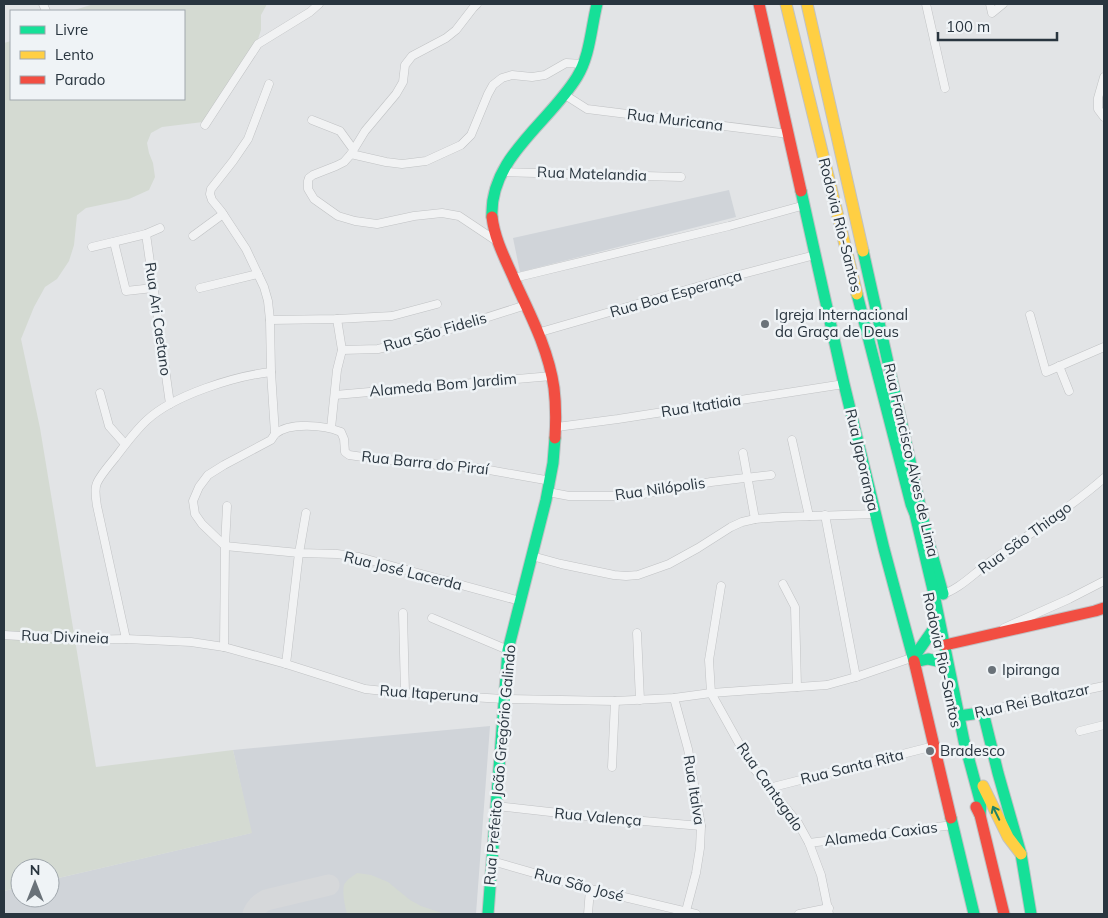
<svg xmlns="http://www.w3.org/2000/svg" width="1108" height="918" viewBox="0 0 1108 918" font-family="Mulish,sans-serif">
  <rect width="100%" height="100%" fill="#e2e4e6"/>
  <!-- built -->
  <g fill="#d0d4d9">
    <path d="M 729,190 L 736,217 L 520,272 L 513,238 Z"/>
    <path d="M 490,726 L 476,914 L 4,914 L 4,891 L 20,887 L 20,898 L 50,898 L 50,880 L 251,833 L 233,750 Z"/>
  </g>
  <!-- green -->
  <g fill="#d4dad2">
    <path d="M 94,4 L 267,4 L 261,15 L 261,30 L 258,39 L 249,51 L 203,122 L 162,127 L 151,133 L 147,143 L 149,153 L 153,163 L 155,177 L 149,190 L 129,199 L 86,208 L 77,215 L 74,245 L 69,261 L 57,279 L 45,287 L 34,307 L 21,339 L 40,428 L 96,767 L 233,750 L 252,833 L 50,880 L 50,868 L 20,868 L 20,887 L 4,891 L 4,43 L 11,41 L 11,99 L 184,99 L 184,11 L 71,11 Z"/>
    <path d="M 357,873 L 371,875 L 388,882 L 410,900 L 421,906 L 445,914 L 347,914 C 345,907 342,892 344,885 C 346,880 353,876 357,873 Z"/>
  </g>
  <g fill="none" stroke-linecap="round" stroke-linejoin="round">
    <!-- taxiway -->
    <path stroke="#d6d8da" stroke-width="21" d="M 253,914 C 256,907 259,904 266,900 L 329,885"/>
    <!-- street casing -->
    <g stroke="#c0c2c4" stroke-width="9">
      <g id="street">
        <path d="M 43,4 L 46,11"/>
        <path d="M 477,4 L 473,8 L 456,30 L 446,38 L 412,56 L 405,65 L 403,82 L 396,94 L 365,131 L 351,154 L 344,162 L 336,166 L 313,175 L 309,178 L 308,181 L 308,189 L 314,199 L 338,216 L 355,221 L 377,224 L 414,216 L 442,213 L 459,216 L 498,242"/>
        <path d="M 926,4 L 945,88"/>
        <path d="M 990,4 L 992,13 L 1003,4"/>
        <path d="M 1104,77 L 1098,98 L 1098,109 L 1104,117"/>
        <path d="M 269,84 L 248,139 L 233,161 L 211,189 L 210,194 L 212,200 L 221,211 L 246,249 L 264,287 L 268,301 L 270,320 L 271,372 L 275,434"/>
        <path d="M 565,95 L 587,109 L 789,134"/>
        <path d="M 312,120 L 340,131 L 353,149"/>
        <path d="M 205,125 L 258,44 L 310,12 L 319,4"/>
        <path d="M 351,154 L 386,162 L 402,164 L 426,161 L 461,145 L 471,135 L 488,94 L 493,85 L 502,78 L 512,75 L 532,77 L 545,75 L 566,63 L 583,64"/>
        <path d="M 503,172 L 681,177"/>
        <path d="M 146,234 L 170,404"/>
        <path d="M 193,236 L 223,214"/>
        <path d="M 114,242 L 126,291 L 153,288"/>
        <path d="M 92,247 L 146,234 L 160,228"/>
        <path d="M 514,278 L 729,226 L 805,205"/>
        <path d="M 200,288 L 258,274"/>
        <path d="M 1030,315 L 1046,372 L 1104,347"/>
        <path d="M 270,320 L 337,319 L 392,316 L 437,304"/>
        <path d="M 537,333 L 731,277 L 815,255"/>
        <path d="M 342,350 L 378,349 L 416,340 L 526,305"/>
        <path d="M 1059,366 L 1069,391"/>
        <path d="M 100,393 L 109,426 L 125,444"/>
        <path d="M 335,395 L 552,376"/>
        <path d="M 557,427 L 618,419 L 844,384"/>
        <path d="M 331,428 L 337,370 L 342,350 L 337,319"/>
        <path d="M 792,440 L 809,516"/>
        <path d="M 743,453 L 755,519"/>
        <path d="M 548,492 L 569,496 L 618,496 L 643,494 L 711,482 L 771,475"/>
        <path d="M 825,515 L 856,677"/>
        <path d="M 532,556 L 561,564 L 614,575 L 626,576 L 638,575 L 669,564 L 698,548 L 731,527 L 742,522 L 755,519 L 783,517 L 875,514"/>
        <path d="M 783,584 L 795,607 L 797,687"/>
        <path d="M 721,586 L 709,660 L 711,693 L 751,765 L 798,823 L 809,843 L 821,875 L 829,914"/>
        <path d="M 940,595 C 959,590 974,573 990,562 C 1029,534 1069,509 1104,478"/>
        <path d="M 520,601 L 359,557 L 337,554 L 299,553 L 225,546 L 202,524 L 195,514 L 193,501 L 199,487 L 208,475 L 224,465 L 271,440 C 271,440 275,434 275,434 C 290,422 324,425 341,432 L 344,439 L 345,452 L 349,455 L 377,459 L 478,468 L 551,481"/>
        <path d="M 403,613 L 405,693"/>
        <path d="M 432,618 L 508,650"/>
        <path d="M 1004,628 L 1069,599 L 1104,581"/>
        <path d="M 637,633 L 640,700"/>
        <path d="M 4,635 L 82,640 L 126,639 L 191,642 L 224,647 L 286,664 L 365,689 L 403,693 L 504,699 L 615,701 L 674,698 L 711,693 L 827,685 L 856,677 L 914,657"/>
        <path d="M 126,639 L 97,506 C 96,499 94,489 97,483 C 100,476 110,464 115,458 C 125,445 135,431 147,420 C 174,395 235,376 271,372"/>
        <path d="M 224,647 L 225,546 L 227,506"/>
        <path d="M 286,664 L 299,553 L 306,513"/>
        <path d="M 674,698 L 688,749 L 701,826 L 700,848 L 696,873 L 686,911"/>
        <path d="M 980,712 L 1104,686"/>
        <path d="M 1080,731 L 1104,725"/>
        <path d="M 612,767 L 615,701"/>
        <path d="M 769,788 L 934,746"/>
        <path d="M 496,806 L 586,816 L 701,826"/>
        <path d="M 809,843 L 953,825"/>
        <path d="M 492,861 L 590,889 L 696,914"/>
        <path d="M 588,914 L 590,889"/>
        <path d="M 799,914 L 829,908"/>
      </g>
    </g>
    <!-- fast casing -->
    <g stroke="#c0c2c4" stroke-width="13">
      <g id="fast">
        <path d="M 801,191 L 844,384 L 884,549 L 914,661"/>
        <path d="M 492,217 C 489,158 549,123 577,77 C 590,56 591,28 597,4"/>
        <path d="M 863,251 L 926,532 L 943,594"/>
        <path d="M 857,294 L 911,504 L 915,514 L 934,594 L 964,741 L 981,804 L 980,815"/>
        <path d="M 914,657 L 935,627"/>
        <path d="M 915,662 L 928,659 L 942,662"/>
        <path d="M 983,712 L 998,773 L 1021,854 L 1031,914"/>
        <path d="M 959,716 L 973,714"/>
        <path d="M 951,818 L 974,914"/>
        <path d="M 488,914 L 508,650 L 546,500 L 553,463 L 555,438"/>
      </g>
    </g>
    <!-- slow casing -->
    <g stroke="#c0c2c4" stroke-width="13">
      <g id="slow">
        <path d="M 786,4 L 857,294"/>
        <path d="M 807,4 L 863,251"/>
        <path d="M 983,786 L 1008,837 L 1021,854"/>
      </g>
    </g>
    <!-- jam casing -->
    <g stroke="#c0c2c4" stroke-width="13">
      <g id="jam">
        <path d="M 759,4 L 801,191"/>
        <path d="M 492,217 C 495,242 508,264 517,286 C 532,318 549,352 554,388 C 556,404 556,421 555,438"/>
        <path d="M 945,645 L 1095,611 L 1104,608"/>
        <path d="M 914,661 L 951,818"/>
        <path d="M 976,807 L 980,815 L 1004,914"/>
      </g>
    </g>
    <!-- street -->
    <use href="#street" stroke="#f1f2f3" stroke-width="8"/>
    <!-- fast -->
    <use href="#fast" stroke="#16e098" stroke-width="11"/>
    <!-- slow -->
    <use href="#slow" stroke="#ffcf43" stroke-width="11"/>
    <!-- jam -->
    <use href="#jam" stroke="#f24e42" stroke-width="11"/>
  </g>
  <!-- one-way arrows -->
  <defs><path id="oneway-shaft" d="M-6 0H5M1.5-3L5.5 0L1.5 3" fill="none" stroke-width="1.6" stroke-linecap="round" stroke-linejoin="round" transform="scale(1.25)"/></defs>
  <use stroke="#208267" href="#oneway-shaft" transform="translate(996 813) rotate(-116)"/>
  <!-- markers -->
  <g fill="#6a7279" stroke="#eff3f6" stroke-width="2">
    <circle cx="765" cy="324" r="5"/>
    <circle cx="992" cy="670" r="5"/>
    <circle cx="930" cy="751" r="5"/>
  </g>
  <g text-anchor="middle" stroke-width="5" stroke-linejoin="round" paint-order="stroke">
    <!-- street labels -->
    <g font-size="15" fill="#29353f" stroke="#eff3f6">
      <text transform="translate(675 120) rotate(7)" y="5">Rua Muricana</text>
      <text transform="translate(592 174) rotate(2)" y="5">Rua Matelandia</text>
      <text transform="translate(840 225) rotate(76)" y="5">Rodovia Rio-Santos</text>
      <text transform="translate(676 294) rotate(-16)" y="5">Rua Boa Esperança</text>
      <text transform="translate(158 319) rotate(82)" y="5">Rua Ari Caetano</text>
      <text transform="translate(435 332) rotate(-16)" y="5">Rua São Fidelis</text>
      <text transform="translate(443 385) rotate(-5)" y="5">Alameda Bom Jardim</text>
      <text transform="translate(701 406) rotate(-9)" y="5">Rua Itatiaia</text>
      <text transform="translate(862 460) rotate(77)" y="5">Rua Japoranga</text>
      <text transform="translate(911 460) rotate(77)" y="5">Rua Francisco Alves de Lima</text>
      <text transform="translate(425 463) rotate(6)" y="5">Rua Barra do Piraí</text>
      <text transform="translate(660 489) rotate(-8)" y="5">Rua Nilópolis</text>
      <text transform="translate(1025 538) rotate(-36)" y="5">Rua São Thiago</text>
      <text transform="translate(403 571) rotate(14)" y="5">Rua José Lacerda</text>
      <text transform="translate(65 637) rotate(2)" y="5">Rua Divineia</text>
      <text transform="translate(942 660) rotate(78)" y="5">Rodovia Rio-Santos</text>
      <text transform="translate(429 694) rotate(4)" y="5">Rua Itaperuna</text>
      <text transform="translate(1032 701) rotate(-12)" y="5">Rua Rei Baltazar</text>
      <text transform="translate(500 765) rotate(-85)" y="5">Rua Prefeito João Gregório Galindo</text>
      <text transform="translate(852 767) rotate(-14)" y="5">Rua Santa Rita</text>
      <text transform="translate(770 787) rotate(55)" y="5">Rua Cantagalo</text>
      <text transform="translate(694 790) rotate(81)" y="5">Rua Italva</text>
      <text transform="translate(598 817) rotate(5)" y="5">Rua Valença</text>
      <text transform="translate(881 834) rotate(-7)" y="5">Alameda Caxias</text>
      <text transform="translate(579 885) rotate(15)" y="5">Rua São José</text>
    </g>
    <!-- poi labels -->
    <g font-size="15" fill="#29353f" stroke="#eff3f6" text-anchor="start">
      <text x="775" y="320">Igreja Internacional<tspan x="775" dy="17">da Graça de Deus</tspan></text>
      <text x="1002" y="675">Ipiranga</text>
      <text x="940" y="756">Bradesco</text>
    </g>
  </g>
  <!-- border -->
  <rect width="1108" height="918" fill="none" stroke="#29353f" stroke-width="10"/>
  <!-- legend -->
  <rect x="10" y="10" width="175" height="90" fill="#eff3f6" stroke="#a0a7ad"/>
  <rect x="20" y="26" width="25" height="8" fill="#16e098" stroke="#a0a7ad"/>
  <text x="55" y="35" font-size="15" fill="#29353f">Livre</text>
  <rect x="20" y="51" width="25" height="8" fill="#ffcf43" stroke="#a0a7ad"/>
  <text x="55" y="60" font-size="15" fill="#29353f">Lento</text>
  <rect x="20" y="76" width="25" height="8" fill="#f24e42" stroke="#a0a7ad"/>
  <text x="55" y="85" font-size="15" fill="#29353f">Parado</text>
  <!-- north arrow -->
  <g transform="translate(35 883)"><circle r="24" fill="#eff3f6" stroke="#a0a7ad"/>
  <path d="M0-4L9 19L0 12L-9 19Z" fill="#6a7279"/>
  <text y="-8" font-size="14" font-weight="bold" text-anchor="middle" fill="#29353f">N</text>
  </g>
  <!-- scale -->
  <path d="M938 32v8h119v-8" fill="none" stroke="#29353f" stroke-width="2.5"/>
  <text x="946" y="32" font-size="15" fill="#29353f" stroke="#eff3f6" stroke-width="4" paint-order="stroke">100 m</text>
</svg>
